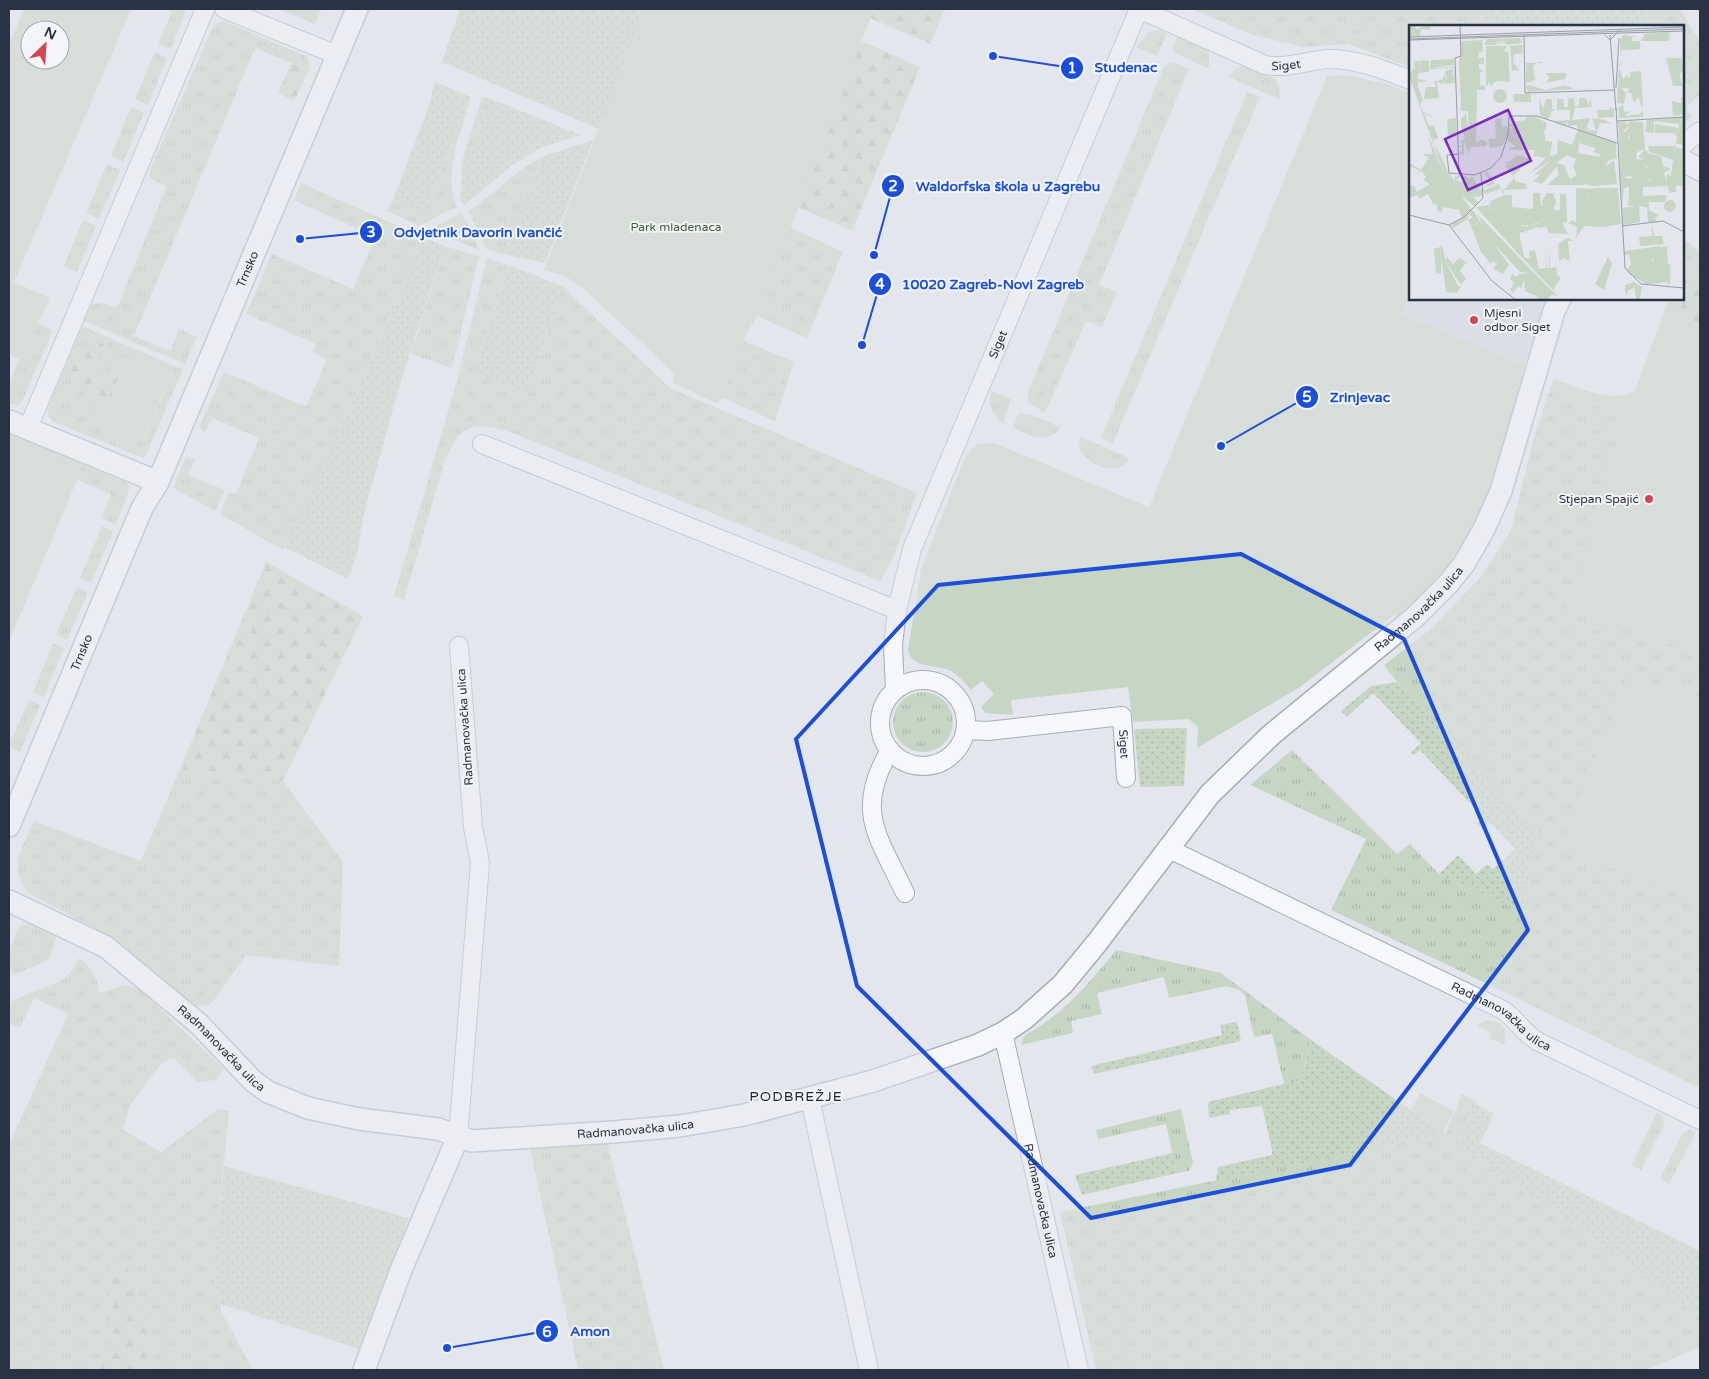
<svg xmlns="http://www.w3.org/2000/svg" width="1709" height="1379" viewBox="0 0 1709 1379" font-family="'Varela Round',sans-serif">
<defs>
<pattern id="grass-tufts" width="24" height="20" patternUnits="userSpaceOnUse" patternTransform="scale(1.25)"><rect width="24" height="20" fill="#c7d6c4"/><path d="M3 7l-1-3M5 7V3M7 7l1-3M15 17l-1-3M17 17v-4M19 17l1-3" fill="none" stroke="#abb8aa"/></pattern>
<pattern id="forest-firs" width="22" height="20" patternUnits="userSpaceOnUse" patternTransform="scale(1.25)"><rect width="22" height="20" fill="#c7d6c4"/><path d="M5 1l3.5 6h-7zM16 11l3.5 6h-7z" fill="#abb8aa"/></pattern>
<pattern id="garden-dots" width="8" height="8" patternUnits="userSpaceOnUse" patternTransform="scale(1.25)"><rect width="8" height="8" fill="#c7d6c4"/><path d="M2 2h.1M6 6h.1" fill="none" stroke="#abb8aa" stroke-width="1.8" stroke-linecap="round"/></pattern>
</defs>
<rect width="100%" height="100%" fill="#e3e6ec"/>
<!-- built -->
<path fill="#d1d5de" d="M1410,293V299H1549L1526,360L1518,362L1401,314Z"/>
<!-- grass -->
<path fill="url(#grass-tufts)" d="M166,9H183L185,12L171,49L158,44L172,12Z
M1192,9H1464L1500,26H1410V67L1348,44L1303,47L1253,35Z
M1648,9H1680L1700,42V95L1686,106L1692,117L1683,124V26H1639Z
M223,21L306,56L309,61V70L255,48L134,336L170,351L179,329L197,337L185,364L84,321L91,304L103,303L117,308L167,186L151,179L149,172L212,29L217,23Z
M1158,30L1165,32L1166,37L1157,56L1136,47L1148,33Z
M1177,37L1205,48L1209,52V69L1173,52L1172,48Z
M155,52L167,58L148,105L135,99Z
M1173,62L1189,69L1099,285L1117,292L1102,327L1086,321L1045,413L1028,403V392L1160,76L1165,65Z
M1243,65L1276,79L1280,90L1279,99L1229,77L1236,68Z
M1247,92L1260,97L1113,443L1101,438Z
M471,97C461,132 442,173 457,208L441,214L420,226L387,211L393,200L423,213Z
M482,97L491,99L464,167L460,201L462,161Z
M131,107L144,113L123,162L111,156Z
M544,156L512,228L506,255L486,249L482,237L468,211C494,195 516,169 544,156Z
M107,164L120,170L99,219L86,213Z
M301,183L423,237L386,328L283,550L220,514L229,492L236,494L259,438L212,418L205,433L199,427L224,372L304,406L307,405L327,359L312,352L316,344L246,314L272,254L353,289L372,245L374,240L359,233L360,230L294,200Z
M461,213L472,230L479,250L429,230Z
M83,220L96,226L77,272L64,266Z
M790,227L843,252L807,338L757,316Z
M1683,239L1700,251V274L1683,264Z
M445,246L479,256L452,368L411,354Z
M487,258L509,265L473,375L528,394L562,286L670,388L917,493L894,556L880,581L515,434C478,421 461,421 445,460L404,600L394,596L458,377Z
M9,309L53,330L22,402L17,405L9,404V384L19,359L9,354Z
M82,326L133,348L101,424L143,441L175,366L183,369L146,455L143,458L54,422L48,416L47,410Z
M743,340L794,362L775,421L723,398Z
M991,390L1011,399L1003,424C993,415 987,403 991,390Z
M1549,392L1602,408H1637L1605,623L1700,653V1088L1490,985L1331,910L1366,839L1250,785L1292,750L1397,854L1410,844L1439,874L1523,911L1538,830L1397,682L1384,665L1428,631L1480,578L1511,530L1534,437Z
M1021,413L1029,414L1061,427C1046,446 1031,436 1013,428L1018,414Z
M1080,436L1129,458C1119,479 1087,465 1079,449Z
M63,456L127,483L130,487L116,525L102,518L111,494L77,480L9,641Z
M188,458L195,459L188,475L225,490L215,511L173,488L185,459Z
M102,526L113,531L91,583L80,578Z
M77,587L88,592L67,640L56,635Z
M53,643L64,647L44,697L33,693Z
M893 722a30 30 0 1 1 60 0a30 30 0 1 1-60 0Z
M29,700L40,705L20,752L9,747V737H13Z
M180,769L283,781L343,862L339,966L246,955L214,1000L208,1005L195,1006L118,941L30,894C7,869 22,848 34,821L141,861Z
M31,922L57,935L49,960L13,975L9,966V946H11L19,927Z
M1116,950L1221,973L1311,1040L1301,1080L1284,1084L1272,1034L1254,1037L1245,996L1240,990L1227,986L1169,998L1164,977L1097,993L1102,1014L1071,1021L1073,1033L1021,1045L1024,1036C1062,1015 1089,984 1116,950Z
M79,958C92,967 97,976 99,993L126,985L139,989L224,1069L216,1080L197,1082L174,1058L162,1062L130,1105L123,1130L161,1152L218,1109L229,1111L213,1270L221,1311L253,1370H156L136,1285L109,1292L113,1341L102,1355L98,1370H9V1145L68,1014L34,998L20,1028L9,1023V1002L62,980L69,974Z
M1485,1020L1498,1022L1505,1029V1045L1489,1038L1491,1033L1477,1025Z
M1462,1094L1477,1102L1458,1143L1700,1316V1347L1646,1370H1096L1060,1212L1445,1134Z
M1181,1109L1193,1163L1189,1171L1177,1173L1166,1124L1098,1139L1096,1130Z
M1657,1112L1663,1116L1664,1124L1641,1170L1632,1165Z
M1690,1129L1696,1132L1669,1184L1660,1179L1682,1134Z
M606,1141L609,1149L664,1370H578L530,1148Z"/>
<!-- forest -->
<path fill="url(#forest-firs)" d="M874,9H945L930,44L870,18Z
M861,41L920,67L852,231L798,207Z
M291,63L309,70L294,101L278,93Z
M1683,264L1700,274V325L1664,312L1668,300L1665,299H1683Z
M95,340L104,344L95,368L105,375L109,373L119,357L127,358L125,366L99,415L94,418L92,416V398C87,395 79,391 75,387C61,373 84,348 95,340Z
M266,562L363,616L283,781L180,769Z
M123,1258L136,1285L156,1370H98L102,1355L113,1341L109,1292L112,1260Z"/>
<!-- park -->
<path fill="#c7d6c4" fill-rule="evenodd" d="M24,9H131L14,282L50,298L20,359L9,354V45ZM30,30H60V60H30Z
M278,9H321L315,24Z
M645,9H874L757,316L743,340L723,398L717,404L674,383L673,372L585,290L565,276L544,270Z
M1346,75L1387,84L1410,93V293L1402,314L1518,362L1526,360C1507,428 1493,504 1450,562C1435,582 1416,600 1398,617L1394,615L1300,687L1197,748L1198,727L1189,719L1133,722L1128,687L1011,700L1013,715L985,713L981,707L994,694L982,681L971,690C965,683 959,676 951,671C936,664 912,669 908,650L921,569L966,455L977,444L994,443L1149,507L1327,76Z
M1664,312L1700,325V653L1565,611L1625,410L1602,408L1549,392L1554,379C1578,387 1610,404 1635,391Z
M133,348L175,366L142,442L100,424Z
M9,431L83,464L9,641Z
M1629,676L1700,700V900L1562,850L1573,813Z
M1420,1093L1454,1111L1443,1133L1411,1110Z"/>
<!-- garden -->
<path fill="url(#garden-dots)" d="M460,9H645L599,129L442,62Z
M1464,9H1648L1639,26H1500Z
M435,82L471,97L423,213L393,200L427,111Z
M491,99L581,135L540,148L510,167L465,205L460,201L463,167Z
M593,140L545,263L506,255L512,228L544,156Z
M423,237L445,246L401,381L364,513L357,553L350,575L346,578L284,547L386,328Z
M509,265L562,286L528,394L473,375Z
M1397,682L1538,830L1523,912L1439,874L1458,855L1476,874L1487,864L1493,869L1515,849L1490,823L1483,829L1477,823L1483,817L1420,750L1414,755L1411,752L1421,743L1373,693L1347,717L1341,711L1371,686Z
M1187,728L1184,786L1140,787L1134,729Z
M1237,1022L1241,1041L1094,1074L1091,1066L1222,1035L1220,1025Z
M1311,1040L1445,1134L1216,1181L1218,1167L1272,1155V1150L1262,1106L1230,1110V1114L1209,1118L1208,1102L1301,1080Z
M1476,1104L1494,1114L1480,1143L1700,1251V1316L1458,1143Z
M1173,1153L1177,1173L1082,1195L1075,1175Z
M224,1166L409,1218L359,1349L220,1304L213,1270Z"/>
<g fill="none" stroke-linecap="round" stroke-linejoin="round">
<defs>
<g id="minor">
<path d="M224,9L337,55"/>
<path id="s1" d="M1139,9L1265,65C1287,69 1306,61 1327,59C1355,58 1385,70 1410,80"/>
<path d="M1683,145L1700,131"/>
<path d="M28,428L205,9"/>
<path d="M482,444L897,610"/>
<circle cx="923" cy="723" r="43"/>
<path id="s2" d="M895,689L893,645L897,610L912,549L1139,9"/>
<path id="s3" d="M966,730L988,731L1122,716L1126,778"/>
<path d="M890,750C854,811 878,836 905,893"/>
<path id="s4" d="M1167,848L1503,1010C1516,1019 1524,1033 1537,1041L1700,1120"/>
<path id="s5" d="M1003,1033L1079,1370"/>
<path d="M810,1099L869,1370"/>
<path d="M458,1137L480,863L473,827L459,646"/>
</g>
<g id="tertiary">
<path d="M1683,160L1700,170"/>
<path d="M9,421L158,482"/>
<path id="s6" d="M9,826L142,508L158,482L357,9"/>
<path id="s7" d="M9,901L106,947L199,1024L253,1081L268,1092L308,1108L359,1119L438,1129L472,1141L613,1132L680,1126L744,1115L873,1081L978,1045L1003,1033L1024,1019L1063,984L1096,944L1210,794L1271,735L1415,617L1448,584L1464,564L1484,529L1501,491L1554,311L1560,299"/>
<path d="M364,1370L401,1270L458,1137"/>
</g>
</defs>
<!-- minor casing -->
<use href="#minor" stroke="#a8acb7" stroke-width="20"/>
<!-- tertiary casing -->
<use href="#tertiary" stroke="#a8acb7" stroke-width="24"/>
<!-- minor -->
<use href="#minor" stroke="#f6f7fa" stroke-width="18"/>
<!-- tertiary -->
<use href="#tertiary" stroke="#f6f7fa" stroke-width="21"/>
</g>
<!-- marked area -->
<path d="M0 0H1709V1379H0ZM1241,554L1404,639L1528,930L1350,1165L1091,1218L857,986L796,739L938,585Z" fill="#e3e6ec" fill-opacity=".55" fill-rule="evenodd"/>
<path fill="none" stroke="#1d4ed8" stroke-width="4" stroke-linejoin="round" d="M1241,554L1404,639L1528,930L1350,1165L1091,1218L857,986L796,739L938,585Z"/>
<!-- markers -->
<g fill="#d54450" stroke="#f3f5f9" stroke-width="2">
<circle cx="1474" cy="320" r="5"/>
<circle cx="1649" cy="499" r="5"/>
</g>
<g text-anchor="middle" dominant-baseline="central" stroke-width="4" stroke-linejoin="round" paint-order="stroke">
<!-- street labels -->
<g font-size="12" fill="#2a3245" stroke="#f3f5f9">
<text stroke="none"><textPath href="#s1" startOffset="159">Siget</textPath></text>
<text stroke="none"><textPath href="#s6" startOffset="606">Trnsko</textPath></text>
<text stroke="none"><textPath href="#s2" startOffset="364">Siget</textPath></text>
<text stroke="none"><textPath href="#s7" startOffset="1679">Radmanovačka ulica</textPath></text>
<text stroke="none"><textPath href="#s6" startOffset="188">Trnsko</textPath></text>
<text transform="translate(465 727) rotate(-94)">Radmanovačka ulica</text>
<text stroke="none"><textPath href="#s3" startOffset="185">Siget</textPath></text>
<text stroke="none"><textPath href="#s4" startOffset="375">Radmanovačka ulica</textPath></text>
<text stroke="none"><textPath href="#s7" startOffset="261">Radmanovačka ulica</textPath></text>
<text stroke="none"><textPath href="#s7" startOffset="700">Radmanovačka ulica</textPath></text>
<text stroke="none"><textPath href="#s5" startOffset="172">Radmanovačka ulica</textPath></text>
</g>
<!-- park labels -->
<g font-size="12" fill="#3c6237" stroke="#f3f5f9">
<text x="676" y="227">Park mladenaca</text>
</g>
<!-- poi labels -->
<g font-size="12" fill="#2a3245" stroke="#f3f5f9" text-anchor="start">
<text x="1484" y="313">Mjesni<tspan x="1484" dy="14">odbor Siget</tspan></text>
<text x="1639" y="499" text-anchor="end">Stjepan Spajić</text>
</g>
<!-- neighbourhood labels -->
<g font-size="14" letter-spacing="1" fill="#1c2336" stroke="#f3f5f9">
<text x="796" y="1096">PODBREŽJE</text>
</g>
</g>
<!-- overview -->
<g transform="translate(1409 25)">
<rect width="275" height="275" fill="#e3e6ec"/>
<path d="M0,0H6L7,4L21,0V5L12,4L11,11H0ZM259,7L262,9V14L261,9L256,10H260V16H232L236,9ZM214,10L230,12H223V16H231V24L221,25L219,20L220,25H213L212,31L211,15ZM111,13L113,18L97,20V15L96,20L94,15L93,20L92,15L90,20L89,15L87,20H75L78,14ZM113,20L114,28L105,29L104,37L110,45L103,46L101,21ZM77,21H98L95,26L99,27L101,57L86,56L82,62L80,57L77,62ZM257,33H272L275,46L271,48V53L274,61H264ZM45,34V40L22,43L45,42L46,43L21,44L22,35ZM214,34L210,43L214,54L218,50L221,54V47L232,46L234,84L229,72L225,78L222,68H218L220,63H213L217,68L215,79L208,78L210,40ZM12,35L20,36V47L9,48V54L20,56L9,57V62L14,75L11,79L14,87L19,89L23,93L15,88L19,100L25,101L29,112L28,115L24,113L25,120L44,158L65,181L52,171L65,187H59V194L44,203L42,200L53,193L50,185L34,182L33,187L28,186V180L24,179L19,169L10,174L8,170L0,173V162L4,160L8,167L21,159L14,155L17,152L12,145L10,149V145L0,141V138L12,145L20,133L13,129H24L18,107L29,135L38,151L29,133L20,106L22,105H19L0,51V46L4,48L3,44H6L5,36H11L12,45ZM45,44L43,51L46,47V58L36,59L35,55L34,59L28,57L30,73L15,74L17,62H27L25,57L34,54L35,49L38,56L36,46ZM104,69H122V77H105ZM159,73H165L166,81L170,82V73H177L180,81L181,73L183,82L166,83L163,95L182,93L175,106L207,118V129L192,130L185,127L186,123L170,118L169,128L192,132L184,149L171,155L176,160H138L150,150L148,141L133,159L124,156L133,148L124,151L142,135L120,149L137,133L124,131L126,125H100V122H95H107L98,115L99,102L111,109L122,107L133,114V109L136,110V116L143,117L141,131L148,129L149,115L163,120L169,105L168,100L159,101V96L157,100L142,96L161,95V85H148V74H154L155,82H159ZM158,130L167,134L164,142L168,150L161,154L155,140L147,138ZM130,74L134,83L137,74H143V84L147,85L142,86V94L141,90L139,95L131,90ZM214,80L215,87L222,86L215,91L231,89L234,85V92L210,93L209,82ZM275,92L270,99L245,96V107L249,108L236,107L238,95ZM216,96L218,100L221,96L234,97L236,124L228,127L227,133L240,145L239,148L213,149L216,153L257,156L258,149L262,151L264,135L240,127L239,121H265L267,116L266,127L275,128V161H267V167L260,168L259,161L234,162V171L258,170L256,177H240V185L250,190L246,193L248,198L239,197L238,182L219,181L220,162L215,163L213,181L209,97ZM221,100L231,107V116L219,114L220,108L214,106ZM55,110L56,114L58,111L60,120L61,115L69,117L71,114L78,117V121L61,122L60,130L55,115V130L50,129L54,122H50L54,119L50,116L55,115ZM108,130L122,134L104,151L96,141L99,138L95,137H100ZM205,135L208,159L185,161L187,150ZM78,146L86,159L74,163L75,165L88,160V157L93,165L97,163L106,152V156L117,159L118,164L94,165L96,170H103V182L124,184V168H131L132,181H136L137,168L145,169V185H151V169H157L158,197L153,198L159,209L140,208L137,201L147,197L142,192L122,200L126,203L121,205L119,200H111L96,206L94,198L86,195L84,184L79,182L83,181L82,176L95,170L92,164L75,169L73,163L82,157L75,148ZM55,149L60,154L63,151L73,166L62,159V165L52,164L46,156V151L52,150L47,155L55,158ZM167,163L182,164L179,173L167,183ZM189,163H209L212,199L194,202L175,201L167,213L168,202L159,198L164,195L167,198V193L183,176ZM69,190L150,273L143,269L138,275H128L129,272L116,266L115,255L112,263L109,261L104,268L101,265L105,257L101,254L103,249L107,252L110,249L122,248L111,247L85,219L100,240L94,249L84,244L88,239L84,236L82,239L72,227L62,201L67,198L90,216L74,202ZM243,199L245,211H253L255,219L231,221L230,212L243,211ZM158,213L165,216H159L161,236L154,233L150,237L149,219ZM112,215L115,232L121,234L120,226L126,225L130,244L137,243L136,223L138,243H140V223L141,243L147,242L148,250L152,253L145,263L146,267L105,224ZM252,221L242,237L261,239V260L257,257L239,260L220,249L218,244L222,240L220,229L214,230L216,226ZM31,222L32,233V249L27,248L25,224ZM38,232L44,239L50,233L58,237L51,245L57,254L52,260L37,237ZM199,232L203,238L195,265L186,259ZM225,257L233,262L231,275H227L226,263L219,265L218,271L216,265V260Z" fill="#c7d6c4" fill-rule="evenodd"/>
<path d="M129,37L124,41L126,55L117,58V38L135,37ZM137,48H156L158,49L156,54L137,58L140,53ZM121,60L136,65L156,60L166,64L119,67L117,61ZM183,93L196,95L202,99L191,98L187,110L175,106L179,101V105L187,106ZM25,116L39,147L52,164L62,165V159L73,166V171L65,172L69,177L65,181L51,167L36,146ZM236,124L239,128L252,132L254,141L262,144L255,148L257,156L244,157L242,154L224,156L222,151L213,152V149L222,146L239,148V142L225,135L234,134L229,132ZM207,129L208,133L199,136L195,146L187,150L185,161L171,158L170,155L184,149L192,130ZM189,163L183,176L167,193V183L180,172L181,164ZM82,176L84,181L79,183L84,184L87,195L94,198L96,206L108,200L122,202L118,207L117,204L115,208L111,207V217L105,224L67,182L80,180ZM65,186L74,202L82,205L90,216L67,198L62,201L59,195L64,192L58,189ZM142,192H147V197L131,203L122,201Z" fill="#c7d6c4"/>
<path d="M73,15L74,26L70,27V33H75V39H70V44L75,46L71,47V60L76,61V65H68L67,117L60,115L59,86H52L50,36L53,16ZM99,27L100,36L77,37V28ZM98,41L99,45L86,46L87,57H78L77,42ZM222,48L232,51L229,71H223V62H214L213,56L223,55ZM84 71a7 7 0 1 1 14 0a7 7 0 1 1-14 0ZM272,72H275V89L264,91L263,76L272,78ZM201,82L205,84V92L189,93L188,85H200ZM117,92H127L138,98L132,117H123L122,108L104,110L103,102H99L102,97L117,95ZM47,93L48,110H39L38,94ZM92,93L93,102L98,101L99,110L93,121L81,123L79,114L87,113L86,94ZM133 177a7 7 0 1 1 14 0a7 7 0 1 1-14 0ZM255 181a6 6 0 1 1 12 0a6 6 0 1 1-12 0Z" fill="#c7d6c4"/>
<path d="M57,89L62,120H59L52,102V93ZM271,94H275V128L266,127L267,122L273,124L274,120L267,118ZM246,99L269,103L268,111L264,108H246ZM221,100L231,102L232,117L221,119L220,108H216ZM230,181L231,197L214,200L213,183ZM33,221L37,237L49,261H52L48,268L37,267L31,222ZM258,221L259,239L242,238L241,235L244,236L248,223Z" fill="#c7d6c4"/>
<path fill="none" stroke="#999ea9" stroke-width="1" d="M115,10L116,68L206,65M196,10L201,15L212,4M201,10L207,85M0,12L275,2M0,14L275,4M0,15L275,6M207,63L210,13M207,83L216,243L232,259L275,263M208,96L275,92M50,129L38,130L40,148L66,150L82,143L92,132L99,110L100,91H128L208,118M50,147L46,33L52,31L51,0M0,190L40,200L55,192L74,173L72,148M40,200L83,256L107,275M213,201L254,196L275,207"/>
<path fill="#7b2cbf" fill-opacity="0.15" stroke="#7b2cbf" stroke-width="2.5" d="M99,85L122,136L59,165L36,114Z"/>
<rect width="275" height="275" fill="none" stroke="#2a3245" stroke-width="2.5"/>
</g>
<!-- callouts -->
<path fill="none" stroke="#1d4ed8" stroke-width="2" d="M993 56L1072 68M874 255L893 186M300 239L371 232M862 345L880 284M1221 446L1307 397M447 1348L547 1331"/>
<g fill="#1d4ed8" stroke="#f3f5f9" stroke-width="2">
<circle cx="993" cy="56" r="5"/>
<circle cx="874" cy="255" r="5"/>
<circle cx="300" cy="239" r="5"/>
<circle cx="862" cy="345" r="5"/>
<circle cx="1221" cy="446" r="5"/>
<circle cx="447" cy="1348" r="5"/>
<circle cx="1072" cy="68" r="12"/>
<circle cx="893" cy="186" r="12"/>
<circle cx="371" cy="232" r="12"/>
<circle cx="880" cy="284" r="12"/>
<circle cx="1307" cy="397" r="12"/>
<circle cx="547" cy="1331" r="12"/>
</g>
<g font-size="15" text-anchor="middle" font-weight="bold" fill="#fff">
<text x="1072" y="73">1</text>
<text x="893" y="191">2</text>
<text x="371" y="237">3</text>
<text x="880" y="289">4</text>
<text x="1307" y="402">5</text>
<text x="547" y="1337">6</text>
</g>
<g font-size="14" text-anchor="middle" font-weight="bold" fill="#1d4ed8" stroke="#f3f5f9" stroke-width="4" stroke-linejoin="round" paint-order="stroke">
<text x="1126" y="72">Studenac</text>
<text x="1008" y="191">Waldorfska škola u Zagrebu</text>
<text x="478" y="237">Odvjetnik Davorin Ivančić</text>
<text x="993" y="289">10020 Zagreb-Novi Zagreb</text>
<text x="1360" y="402">Zrinjevac</text>
<text x="590" y="1336">Amon</text>
</g>
<!-- border -->
<rect width="1709" height="1379" fill="none" stroke="#2a3245" stroke-width="20"/>
<!-- north arrow -->
<g transform="translate(45 45) rotate(25)"><circle r="24" fill="#f3f5f9" stroke="#a3a7b1"/>
<path d="M0-4L9 19L0 12L-9 19Z" fill="#d54450"/>
<text y="-8" font-size="14" font-weight="bold" text-anchor="middle" fill="#2a3245">N</text>
</g>
</svg>
